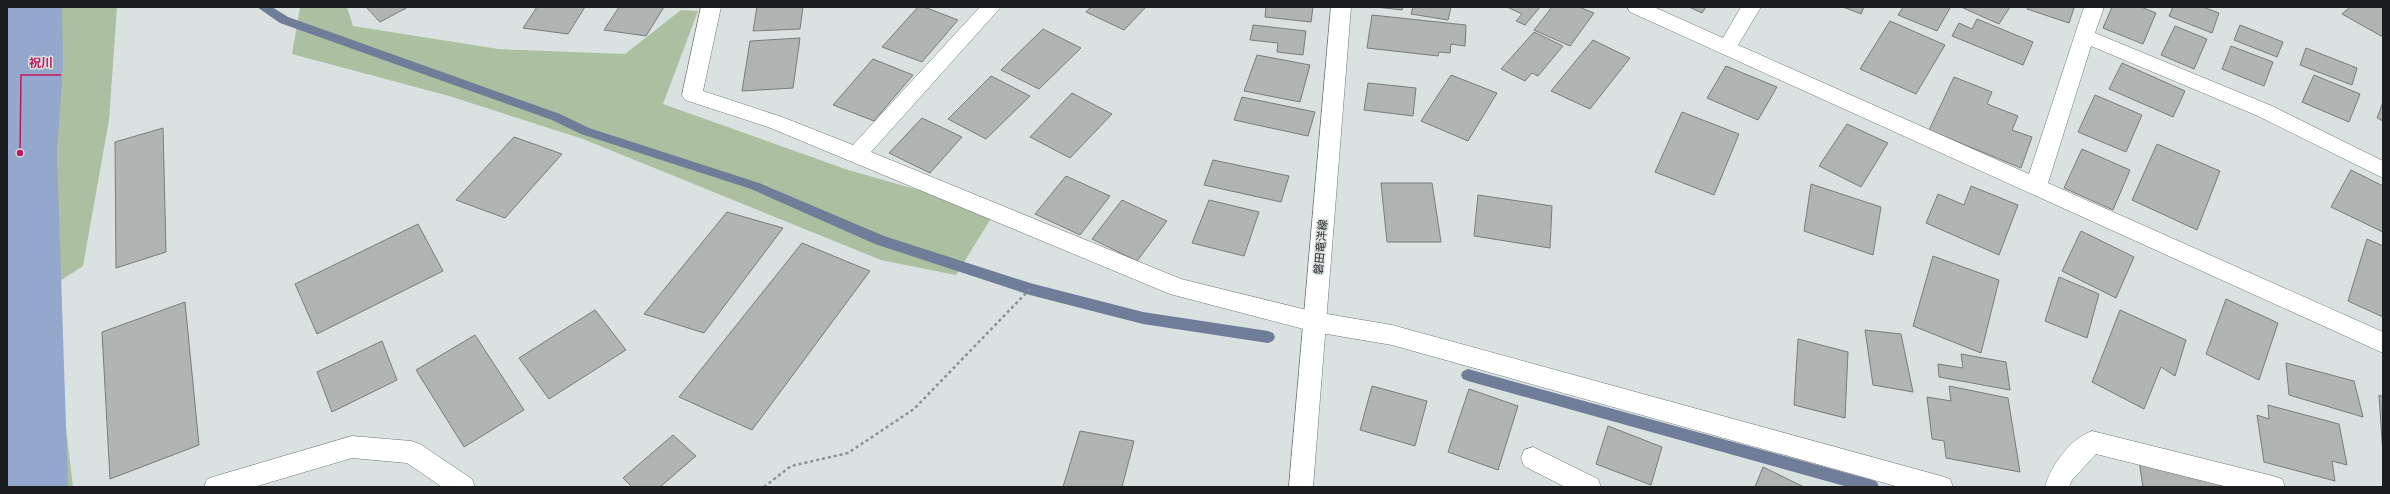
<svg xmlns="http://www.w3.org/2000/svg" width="2390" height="494" viewBox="0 0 2390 494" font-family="'Roboto Condensed','Noto Sans JP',sans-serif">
<rect width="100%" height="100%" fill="#dae1e1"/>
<!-- green -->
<path fill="#acbfa0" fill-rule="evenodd" d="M7,7H117L109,120L83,266L49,288L73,487H7ZM42,90L48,280L40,207Z
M298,7H347L353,26L498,49L625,54L681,10L698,11L663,104L845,169L995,212L956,275L881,260L583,139L449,96L292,54L300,8Z"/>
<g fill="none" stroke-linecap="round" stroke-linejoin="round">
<!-- stream -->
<path fill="#6f7d98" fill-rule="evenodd" d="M257,7H272L288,17L560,114L589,128L759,183L884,236L1030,283L1143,312L1268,331L1273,333L1275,337L1273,341L1268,343L1143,324L1030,295L875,244L751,189L581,134L552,120L280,23Z
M1468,369L1872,480L1877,482L1879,487H1848L1468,381L1463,379L1461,375L1463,371Z"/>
<!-- river -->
<path fill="#94a7cc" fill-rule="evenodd" d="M7,7H62L63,64L57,153L68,487H7Z"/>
</g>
<!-- building -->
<path fill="#b0b5b3" stroke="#787d7b" d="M366,7H408L380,22Z
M537,7H585L568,34L523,28Z
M619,7H664L646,36L604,30Z
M757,7H803L800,29L753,31Z
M918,7H924L958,20L922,62L882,47Z
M1091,7H1146L1124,30L1086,12Z
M1266,7H1313L1311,22L1265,17Z
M1376,7H1403L1402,10Z
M1413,7H1451L1448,20L1411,14Z
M1507,7H1540L1525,25L1516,21L1522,14Z
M1552,7H1579L1594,13L1570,46L1534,30Z
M1689,7H1706L1702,13Z
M1843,7H1864L1861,14Z
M1903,7H1948L1950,8L1937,31L1898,15Z
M1961,7H2010L1999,24Z
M2028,7H2070L2074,8L2069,23L2027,9Z
M2112,7H2141L2156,13L2143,44L2103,28Z
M2173,7H2203L2219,13L2212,33L2169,16Z
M2350,7H2383V37L2342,14Z
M1372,15L1466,25L1465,46L1451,44L1450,53L1439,52L1438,56L1367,48Z
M1977,19L2033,42L2023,65L1952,36L1959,23L1972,29Z
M1890,21L1945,45L1916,94L1860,69Z
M1253,25L1306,31L1303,55L1277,52L1278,43L1250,40Z
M2240,25L2283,42L2277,57L2234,40Z
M2175,26L2207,39L2194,69L2161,55Z
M1043,29L1081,48L1039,89L1001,70Z
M1534,32L1563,46L1538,76L1532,73L1525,81L1501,69Z
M800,38L793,88L742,91L750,41Z
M1593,40L1630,58L1590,109L1551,91Z
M2231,46L2273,62L2264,86L2222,69Z
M2306,48L2357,68L2352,85L2300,65Z
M1257,55L1310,65L1300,102L1244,91Z
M873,59L913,75L874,121L833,105Z
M2122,63L2185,91L2173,117L2109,89Z
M1726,66L1777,87L1758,120L1707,98Z
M1451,75L1497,93L1468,141L1421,121Z
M2314,75L2360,94L2349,122L2302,102Z
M991,76L1030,96L986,139L948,119Z
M1954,77L1992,92L1987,104L2018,116L2012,130L2032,137L2021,168L1929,130Z
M1368,83L1416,88L1413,116L1364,110Z
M1072,93L1112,114L1070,158L1030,137Z
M2095,95L2142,115L2126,152L2078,132Z
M1242,97L1315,112L1308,136L1234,120Z
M2383,102V121L2377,118Z
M1682,112L1739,134L1714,195L1655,172Z
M922,118L962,137L930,173L889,153Z
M1847,124L1888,143L1861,187L1819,166Z
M163,128L166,252L116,268L115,142Z
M514,137L562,154L505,218L456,200Z
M2157,144L2220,171L2197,230L2132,200Z
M2082,149L2130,170L2113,210L2064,188Z
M1213,160L1289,176L1281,202L1204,185Z
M2351,170L2383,186V232L2331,207Z
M1066,176L1110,196L1080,235L1035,214Z
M1381,183H1432L1441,242H1387Z
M1811,184L1881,207L1873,255L1804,231Z
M1971,186L2018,205L1999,255L1926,223L1938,194L1964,205Z
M1478,195L1552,206L1550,248L1474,236Z
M1122,200L1167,221L1137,261L1092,239Z
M1209,200L1259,212L1244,256L1192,243Z
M727,212L783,228L704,333L644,314Z
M418,224L443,271L317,334L295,284Z
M2081,231L2134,257L2116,298L2062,271Z
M2367,239L2383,246V317L2348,301Z
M802,243L870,271L752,430L679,397Z
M1933,256L1999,280L1981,353L1913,326Z
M2059,277L2099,294L2087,338L2045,321Z
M2226,299L2278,323L2259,380L2206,354Z
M185,302L199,445L110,479L102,332Z
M595,310L626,350L549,399L519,358Z
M2120,310L2186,340L2175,376L2161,367L2144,409L2092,382Z
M1865,330L1901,334L1913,392L1873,385Z
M475,335L524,410L464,447L416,370Z
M1798,339L1848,352L1845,418L1794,405Z
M382,341L397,380L332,412L317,372Z
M1961,354L2006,362L2010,390L1939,377L1938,364L1963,368Z
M2286,363L2354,381L2363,417L2289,395Z
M1372,386L1427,401L1415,446L1360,430Z
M1949,386L2008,398L2020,472L1946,458L1944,441L1932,439L1927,397L1951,401Z
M1469,389L1518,406L1498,470L1448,452Z
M2379,395L2383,397V455Z
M2268,405L2339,424L2347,465L2332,461L2335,481L2264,462L2257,415L2269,419Z
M1608,426L1662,447L1651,485L1596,464Z
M1080,431L1134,441L1122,487H1063Z
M673,435L696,456L660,487H632L623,478Z
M2139,461L2243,487H2143Z
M1763,467L1804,487H1755Z"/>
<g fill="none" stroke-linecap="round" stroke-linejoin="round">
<defs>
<path id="minor" d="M701,7H721L703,91L782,117L853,145L980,7H1001L871,152L1181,279L1315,312L1392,325L1941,476L1950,479L1953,487H1899L1392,345L1315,332L1170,294L768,127L685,100L682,95Z
M1627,7H1654L1723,38L1741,7H1761L1738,45L2029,174L2084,7H2104L2095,33L2272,106L2383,161V178L2258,116L2091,46L2048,183L2383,332V353L1630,12Z
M2092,431L2273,476L2282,479L2285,487H2228L2096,454L2072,480L2069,487H2045C2051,465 2070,439 2092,431Z
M352,436L411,441L420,444L472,479L475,487H442L407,463L352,458L254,487H204L207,479L216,476Z
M1533,447L1598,479L1601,487H1565L1524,466L1521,458L1524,450Z"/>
<path id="secondary" d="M1331,7H1351L1313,487H1289Z"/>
</defs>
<!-- minor casing -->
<use href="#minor" stroke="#707676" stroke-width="1"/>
<!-- secondary casing -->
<use href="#secondary" stroke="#707676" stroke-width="1"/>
<!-- path -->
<path stroke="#8b9091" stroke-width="2.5" stroke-dasharray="3 3" stroke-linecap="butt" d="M764,487L791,466L848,453L914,409L1030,289"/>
<!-- minor -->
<use href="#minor" fill="#fff" fill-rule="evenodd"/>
<!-- secondary -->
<use href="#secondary" fill="#fff" fill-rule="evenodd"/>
</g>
<g text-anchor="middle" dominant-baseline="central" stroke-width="3" stroke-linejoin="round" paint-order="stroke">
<!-- street labels -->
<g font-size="11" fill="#1a1c1d" stroke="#dae1e1">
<text transform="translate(1321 247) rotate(-85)">磐田竜洋線</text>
</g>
</g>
<!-- callouts -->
<path fill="none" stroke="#c2185b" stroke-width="1.5" d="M20 153L21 75H61"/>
<circle fill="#c2185b" stroke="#dae1e1" stroke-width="1.5" cx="20" cy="153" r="4"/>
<g font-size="12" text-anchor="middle" font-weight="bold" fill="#c2185b" stroke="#dae1e1" stroke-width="3" stroke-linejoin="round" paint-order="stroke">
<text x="41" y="67">祝川</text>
</g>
<!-- border -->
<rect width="2390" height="494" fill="none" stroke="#1a1c1d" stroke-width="16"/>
</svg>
